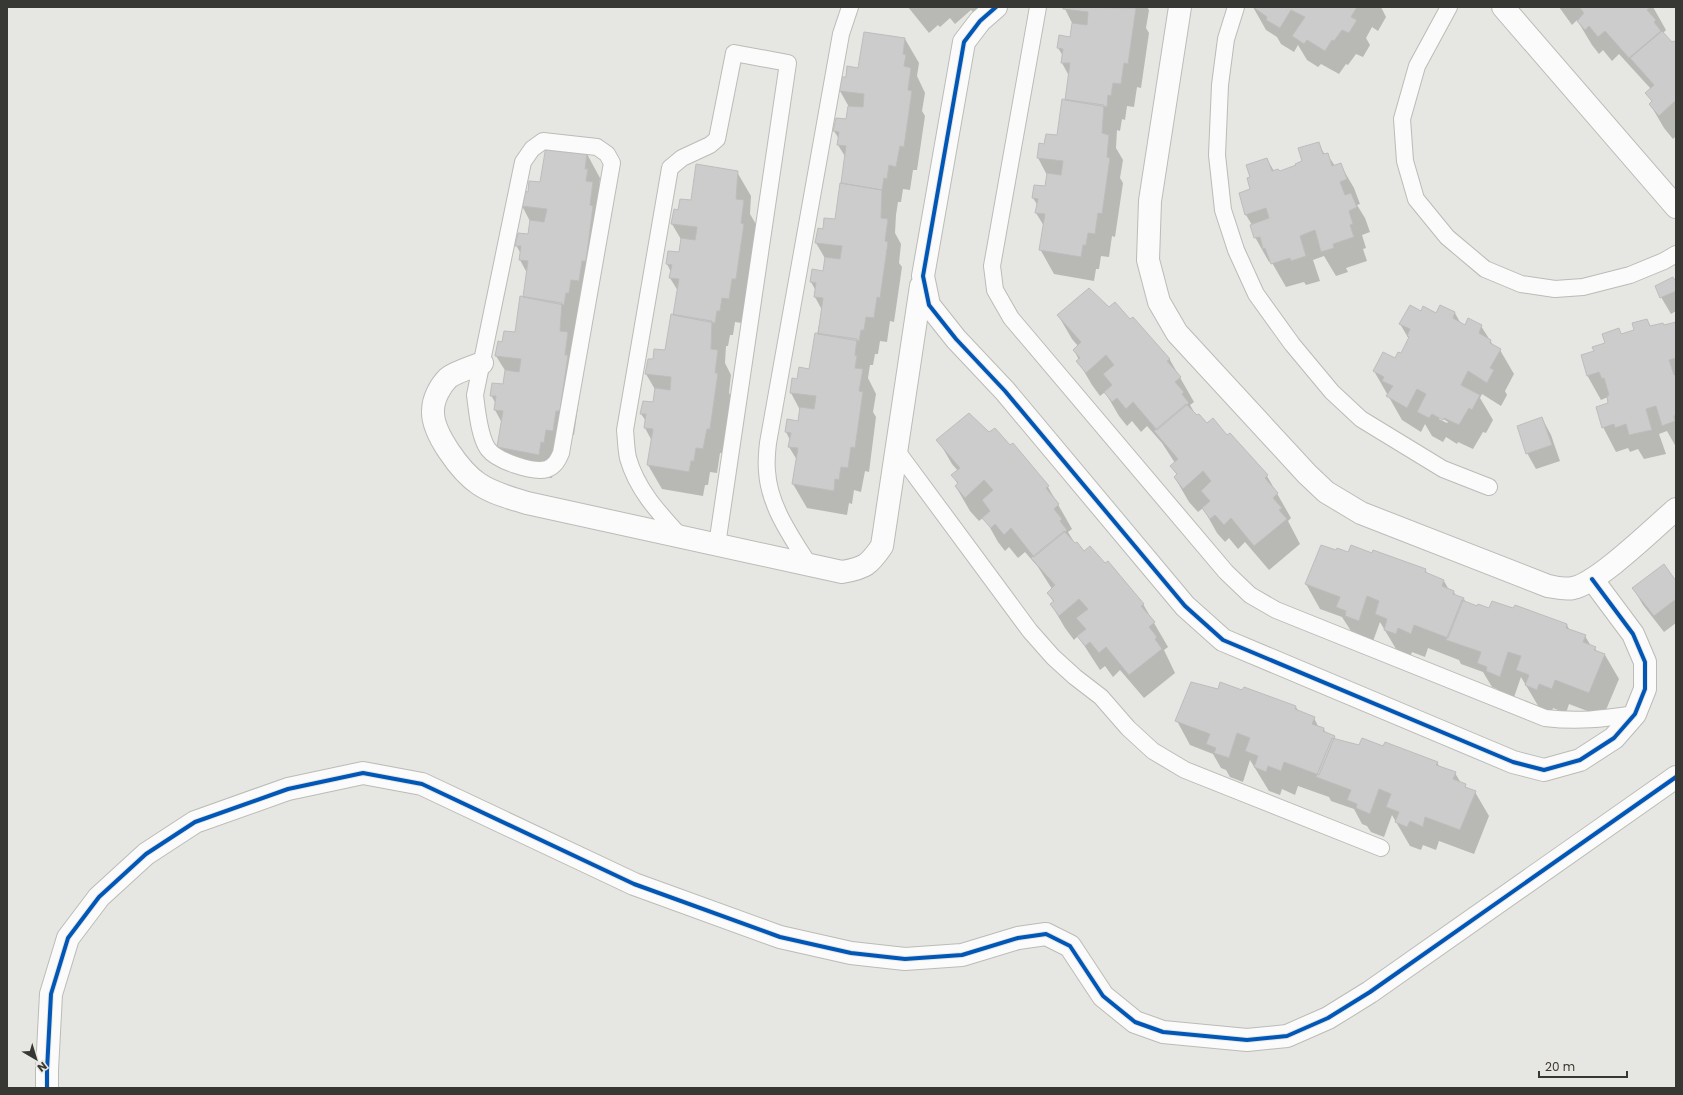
<svg xmlns="http://www.w3.org/2000/svg" width="1683" height="1095" viewBox="0 0 1683 1095" font-family="Poppins,sans-serif">
<rect width="100%" height="100%" fill="#e6e6e2"/>
<!-- shadow -->
<path fill="#0003" fill-rule="evenodd" d="M908,7H981L974,13L971,10L955,24L950,18L940,27L938,25L929,33Z
M1064,7H1147L1149,10L1146,28L1149,33L1141,88L1137,87L1134,107L1127,106L1125,120L1122,119L1120,131L1117,130L1116,148L1123,160L1120,178L1123,183L1115,237L1112,236L1109,257L1101,256L1099,269H1096L1094,281L1054,274L1040,249L1044,226L1036,213L1038,206L1033,198L1046,188L1047,175L1038,158L1040,145H1045L1058,136L1066,100L1069,76L1062,63L1063,56L1058,48L1071,38L1073,25Z
M1253,7H1381L1386,17L1378,31L1372,27L1366,38L1370,45L1363,57L1356,54L1348,65L1346,64L1339,74L1321,64L1318,67L1307,60L1298,45L1294,52L1281,44L1277,37L1266,30Z
M1559,7H1653L1666,30L1663,33L1672,44H1676V136L1673,139L1664,128L1650,104L1652,102L1647,93L1651,89L1619,54L1612,61L1603,50L1599,54L1592,45L1577,20L1572,25Z
M905,39L919,63L917,76L925,93L922,111L925,116L917,170H913L910,190L903,189L901,202H898L896,215L895,233L901,244L899,263L902,267L894,322L890,321L887,342L880,341L878,354H875L873,365H870L868,378L876,394L873,412L876,417L869,472L865,471L861,492L854,490L852,504L849,503L847,515L807,508L793,484L797,460L789,447L790,440L786,432L788,421L798,422L800,410L791,393L798,380L810,370L822,310L815,297L816,291L811,282L824,272L826,260L816,243L823,230L836,220L846,158L838,145L839,139L834,131L847,120L849,107L840,91L842,78H847Z
M1318,143L1325,155L1327,154L1335,166L1340,164L1354,188L1360,204L1357,205L1365,218L1370,232L1362,235L1366,248L1363,249L1367,261L1346,268L1348,272L1336,276L1324,256L1313,260L1320,281L1306,285L1304,282L1286,287L1271,261L1269,262L1255,237L1252,225L1246,215L1240,193L1252,190V178L1267,159L1274,171L1279,173L1304,162Z
M587,154L600,178L599,191L607,231L599,285L595,284L574,435L570,434L554,466L552,478L512,471L498,447L502,423L495,410L496,404L491,395L503,385L506,372L496,356L503,343L515,333L524,297L527,273L520,260L521,254L516,245L529,235L531,223L522,206L529,193Z
M737,172L751,196L750,214L757,226L742,323L735,322L733,335H730L728,346H726L725,363L731,375L729,393L732,398L724,453H720L717,473L710,472L708,485H705L703,496L662,489L648,465L652,441L645,428L646,421L641,414L654,403L656,391L646,374L654,360L666,352L674,316L678,291L670,278L671,272L667,264L680,253L682,241L672,224L674,210L679,211Z
M1676,283V311L1671,314L1661,297Z
M1440,306L1455,313L1461,324L1466,326H1481L1493,345L1500,350L1514,374L1505,391L1507,395L1501,406L1482,394L1480,398L1493,420L1486,433L1483,432L1473,449L1458,442L1457,444L1446,437L1443,442L1432,436L1425,424L1421,432L1402,420L1374,371L1396,359L1402,354L1409,339L1400,324L1422,312L1436,314ZM1439,416L1448,422L1447,423L1439,419Z
M1109,308L1130,320L1133,318L1170,360L1194,402L1190,405L1197,417L1227,437L1267,476L1291,518L1288,521L1300,544L1269,570L1245,542L1238,549L1229,538L1225,542L1217,533L1203,508L1198,512L1189,502L1175,478L1177,475L1171,466L1175,463L1162,443L1147,426L1141,432L1132,421L1127,426L1119,416L1105,392L1100,396L1092,385L1078,361L1079,360L1074,350L1078,346L1072,339L1058,315Z
M1647,320L1651,327L1676,323V447L1667,431L1659,434L1666,454L1644,459L1638,449L1630,452L1628,448L1616,452L1603,427L1610,403L1608,397L1601,400L1587,375L1595,352L1622,335L1636,330Z
M1542,418L1551,435L1560,461L1536,469L1527,453Z
M989,434L1009,446L1012,444L1048,487L1072,529L1068,532L1074,542L1143,604L1168,647L1164,650L1175,673L1144,698L1120,670L1113,677L1105,666L1100,670L1078,636L1074,640L1065,628L1051,604L1054,603L1048,593L1052,589L1038,567L1025,552L1018,558L1009,547L1005,551L998,542L984,517L979,521L970,511L956,487L958,485L953,475L958,471L952,464L938,440Z
M1348,553L1425,569L1428,575L1444,581L1449,590L1454,592L1456,596L1464,599L1466,603L1490,609L1514,610L1515,607L1567,625L1570,631L1585,636L1591,646L1595,648L1597,652L1605,655L1619,679L1603,717L1569,704L1566,713L1553,708L1551,714L1540,709L1521,677L1513,700L1501,695L1497,689L1492,687L1483,672L1461,664L1459,660L1428,648L1425,657L1412,652L1410,658L1399,654L1380,622L1372,644L1360,640L1356,633L1351,631L1342,617L1320,609L1306,584Z
M1676,582V623L1664,632L1643,605L1633,588Z
M1296,707L1299,712L1314,718L1319,728L1324,729L1326,734L1334,736L1336,740L1360,746L1384,747L1437,762L1440,768L1455,773L1461,783L1465,785L1467,789L1475,792L1489,816L1474,854L1439,841L1436,850L1423,845L1421,850L1410,846L1392,815L1384,837L1371,832L1367,826L1362,824L1354,809L1331,801L1329,797L1298,786L1295,795L1282,789L1280,795L1269,791L1250,760L1243,782L1230,777L1226,770L1221,768L1213,754L1190,745L1177,721Z"/>
<!-- building -->
<path fill="#cbcccb" stroke="#bdbdbd" d="M1063,7L1136,8L1128,64L1124,63L1121,84L1113,83L1111,96L1108,95L1107,107L1065,100L1070,63H1061L1063,49L1057,48L1059,35L1070,37L1072,23L1087,25L1088,12L1063,9Z
M1253,7H1357L1351,17L1357,20L1349,33L1342,30L1334,41L1332,40L1325,51L1307,40L1304,44L1292,36L1305,17L1291,10L1280,28L1266,20L1267,17Z
M1579,7H1651L1647,10L1656,20L1654,22L1661,31L1629,58L1605,31L1598,37L1589,26L1585,30L1577,21L1584,13Z
M1662,31L1672,42L1674,41L1676,43V100L1659,116L1649,104L1652,101L1645,93L1654,85L1630,58Z
M864,32L905,38L903,54L906,55L904,66L911,68L908,90L912,91L904,147L900,146L896,167L889,165L887,179L884,178L882,190L841,183L846,146L837,145L839,132L833,131L836,118L846,119L848,106L863,107L864,94L839,91L841,77H846L847,66L858,68Z
M1062,99L1104,105L1102,133L1109,135L1107,157L1110,158L1102,214L1098,213L1095,234L1088,233L1086,245H1083L1081,257L1039,250L1045,214L1035,213L1038,199L1032,198L1034,185L1045,186L1047,173L1061,175L1063,161L1037,158L1039,143L1044,144L1046,134L1057,135Z
M1319,142L1323,154L1328,153L1332,166L1341,163L1347,179L1340,182L1345,195L1351,193L1357,207L1349,211L1353,224L1350,225L1354,237L1333,244L1334,248L1321,252L1315,230L1300,236L1306,256L1291,261L1290,258L1271,264L1265,248L1263,249L1260,237L1254,238L1250,225L1269,218L1266,208L1245,215L1239,193L1250,189L1247,178L1250,177L1246,165L1267,158L1272,171L1278,169L1280,171L1296,165L1295,164L1302,161L1298,148Z
M546,146L587,153L585,169H588L586,181L593,182L590,205L593,206L586,261H582L579,281L571,280L569,293H566L564,305L523,297L528,261L519,260L521,246H515L518,233L528,234L530,220L544,222L547,209L521,206L523,191L528,192L529,181L540,182Z
M696,164L738,171L736,199L744,200L741,223L744,224L736,279H732L729,299L722,298L720,311H717L715,323L673,315L679,279L669,278L672,265L666,264L668,251L679,252L681,238L695,240L697,227L671,224L674,209L678,210L680,199L691,200Z
M840,183L882,190L881,218L888,219L885,241L888,242L880,298L877,297L874,318L866,317L864,330H861L859,341L818,334L823,298L814,297L816,283L810,282L812,269L823,271L825,257L840,259L842,246L815,243L818,228L823,229L824,218L835,219Z
M1673,277L1676,282V291L1660,298L1655,286Z
M1089,288L1109,307L1115,302L1130,319L1133,317L1170,359L1167,361L1181,377L1175,382L1184,392L1182,394L1189,403L1157,430L1133,402L1126,409L1117,398L1112,402L1104,392L1112,385L1103,374L1114,365L1106,355L1086,373L1076,361L1080,358L1073,350L1081,342L1057,315Z
M520,296L562,303L560,331L568,332L565,355H568L560,411H556L553,431L546,430L544,443L541,442L539,455L497,447L503,411L494,410L496,396H490L492,383L503,384L505,370L519,372L521,359L495,356L498,341L502,342L504,331L515,332Z
M1410,305L1421,311L1423,306L1436,313L1440,305L1455,312L1453,318L1465,325L1468,318L1482,325L1479,333L1491,340L1490,343L1501,349L1490,368L1494,370L1487,383L1468,371L1461,385L1480,395L1472,410L1469,408L1459,425L1444,418L1443,420L1432,414L1429,418L1417,412L1426,394L1417,389L1407,408L1386,396L1393,386L1382,381L1384,377L1373,371L1383,352L1395,358L1398,352L1401,353L1409,337L1407,336L1410,329L1399,324Z
M671,314L712,321L711,349L718,350L715,373H718L710,429H707L703,449L696,448L694,461H691L689,472L647,465L653,429L644,428L646,414H640L643,401L653,402L655,388L670,390L671,377L645,374L648,359H653L654,349L665,350Z
M1647,319L1650,326L1663,323L1664,325L1676,322V358L1669,360L1674,375H1676V415L1674,416L1675,421L1662,426L1656,406L1646,409L1652,430L1629,435L1626,424L1615,428L1614,424L1602,428L1596,407L1608,403L1607,396L1609,395L1604,378L1602,379L1599,372L1587,376L1581,355L1594,351L1592,347L1605,343L1602,334L1619,328L1621,334L1634,330L1632,323Z
M815,333L857,339L855,355L857,356L855,368L863,369L859,391L863,392L855,448L851,447L848,468L841,467L839,480L835,479L834,491L792,484L798,448L788,447L791,433L785,432L787,419L798,421L800,407L814,409L816,396L790,393L792,378L797,379L799,367L809,369Z
M1186,404L1197,415L1199,414L1207,423L1213,418L1227,435L1230,433L1268,475L1265,478L1278,493L1273,498L1282,508L1279,510L1287,519L1254,546L1231,518L1224,525L1215,515L1210,519L1202,508L1210,501L1201,491L1211,481L1203,471L1183,489L1174,477L1177,474L1170,466L1178,459L1154,431Z
M969,413L989,432L995,428L1010,445L1013,443L1049,486L1046,488L1059,504L1054,509L1062,519L1060,521L1067,530L1034,557L1011,528L1004,535L995,524L991,528L982,518L990,511L982,500L993,490L984,480L965,498L955,486L958,483L951,475L960,468L936,440Z
M1542,417L1552,445L1526,454L1517,426Z
M1064,531L1075,543L1077,542L1084,551L1090,546L1105,563L1108,561L1144,604L1141,606L1155,622L1149,627L1157,637L1155,639L1162,649L1129,675L1106,647L1099,653L1090,642L1085,646L1077,636L1086,629L1076,618L1088,609L1079,599L1059,616L1050,604L1054,601L1047,593L1055,585L1031,558Z
M1321,545L1336,550L1337,548L1348,552L1351,545L1372,553L1373,550L1426,569L1425,572L1444,580L1442,586L1454,591L1453,594L1464,598L1448,638L1414,625L1411,634L1398,628L1396,634L1384,630L1387,619L1375,614L1379,601L1367,596L1359,621L1345,616L1346,611L1336,607L1340,597L1305,584Z
M1664,564L1676,581V599L1654,616L1632,588Z
M1462,600L1477,606L1478,604L1489,608L1492,601L1513,608L1515,605L1567,624L1566,628L1586,635L1583,642L1596,647L1594,650L1605,654L1589,693L1555,680L1552,689L1539,684L1537,690L1525,685L1529,675L1516,670L1521,656L1508,652L1500,677L1486,671L1487,667L1477,663L1481,652L1446,640Z
M1191,682L1218,689L1220,682L1242,690L1244,687L1296,706L1295,709L1315,717L1312,724L1324,728L1323,731L1335,736L1319,775L1284,762L1281,771L1268,766L1266,772L1254,767L1258,756L1245,751L1250,738L1237,733L1229,758L1214,753L1216,748L1206,744L1210,734L1175,721Z
M1332,738L1359,745L1362,738L1383,746L1385,742L1438,762L1436,765L1456,772L1453,779L1466,784L1465,787L1476,791L1460,830L1425,817L1423,827L1410,821L1407,827L1395,822L1399,812L1386,807L1391,794L1379,789L1370,814L1356,808L1357,804L1347,800L1351,790L1316,777Z"/>
<g fill="none" stroke-linecap="round" stroke-linejoin="round">
<defs>
<path id="service" d="M1038,7L992,266L995,290L1011,318L1226,572L1250,595L1276,610L1545,718C1578,722 1602,719 1635,714
M1236,7L1226,39L1220,85L1217,155L1223,210L1236,250L1256,294L1292,344L1332,392L1361,419L1443,469L1489,487
M1449,7L1417,66L1402,119L1405,161L1416,199L1447,237L1485,269L1521,284L1555,289L1583,287L1630,275L1664,261L1676,254
M543,141L597,147L607,154L612,163L561,453C558,460 555,466 547,469C533,473 497,461 488,449C479,436 477,410 475,395L523,162L532,149Z
M897,451L1030,631L1053,657L1075,677L1101,697L1128,728L1153,751L1185,770L1381,848
M681,537C659,513 637,490 628,458C626,449 626,439 625,430L670,168L682,158L710,145L717,139L734,53L788,63L717,545
M809,565C791,536 769,506 767,471C766,462 767,452 768,443L841,34L850,7"/>
<path id="minor" d="M996,7L980,21L964,42L923,276L929,305L956,339L1005,391L1185,606L1223,640L1513,762L1544,770L1580,760L1614,738L1635,714L1645,689V662L1633,634L1592,579
M1180,7L1150,201L1148,260L1159,302L1177,333L1307,474L1326,492L1361,513L1548,586C1555,587 1565,590 1573,588C1598,583 1654,528 1676,509
M1503,7L1676,207
M482,363C473,367 455,372 448,378C440,386 433,399 433,411C432,433 461,472 479,484C494,494 511,498 527,503L842,572C865,568 869,565 882,546L921,286"/>
<path id="tertiary" d="M47,1088V1070L51,994L68,938L99,897L146,854L195,822L288,789L363,773L422,784L634,884L780,937L851,953L905,959L962,955L1018,938L1046,934L1070,946L1103,996L1135,1022L1163,1032L1247,1040L1287,1036L1328,1018L1370,992L1676,777"/>
</defs>
<!-- service casing -->
<use href="#service" stroke="#bbbbb7" stroke-width="18"/>
<!-- minor casing -->
<use href="#minor" stroke="#bbbbb7" stroke-width="24"/>
<!-- tertiary casing -->
<use href="#tertiary" stroke="#bbbbb7" stroke-width="24"/>
<!-- service -->
<use href="#service" stroke="#fbfbfb" stroke-width="16"/>
<!-- minor -->
<use href="#minor" stroke="#fbfbfb" stroke-width="22"/>
<!-- tertiary -->
<use href="#tertiary" stroke="#fbfbfb" stroke-width="22"/>
<defs>
<path id="cycleway" d="M996,7L980,21L964,42L923,276L929,305L956,339L1005,391L1185,606L1223,640L1513,762L1544,770L1580,760L1614,738L1635,714L1645,689V662L1633,634L1592,579
M47,1088V1070L51,994L68,938L99,897L146,854L195,822L288,789L363,773L422,784L634,884L780,937L851,953L905,959L962,955L1018,938L1046,934L1070,946L1103,996L1135,1022L1163,1032L1247,1040L1287,1036L1328,1018L1370,992L1676,777"/>
</defs>
<!-- cycleway casing -->
<use href="#cycleway" stroke="#e8e7e0" stroke-width="6"/>
<!-- cycleway -->
<use href="#cycleway" stroke="#0057b8" stroke-width="4"/>
</g>
<!-- border -->
<rect width="1683" height="1095" fill="none" stroke="#373734" stroke-width="16"/>
<!-- north arrow -->
<g transform="translate(36 1059) rotate(142)" stroke="#e8e7e0" stroke-width="3" paint-order="stroke">
<path d="M0-3L7 15L0 10L-7 15Z" fill="#373734"/>
<text y="-6" font-size="11" font-weight="bold" text-anchor="middle" fill="#373734">N</text>
</g>
<!-- scale -->
<path d="M1539 1071v6h88v-6" fill="none" stroke="#373734" stroke-width="2"/>
<text x="1545" y="1071" font-size="12" fill="#373734" stroke="#e8e7e0" stroke-width="3" paint-order="stroke">20 m</text>
</svg>
